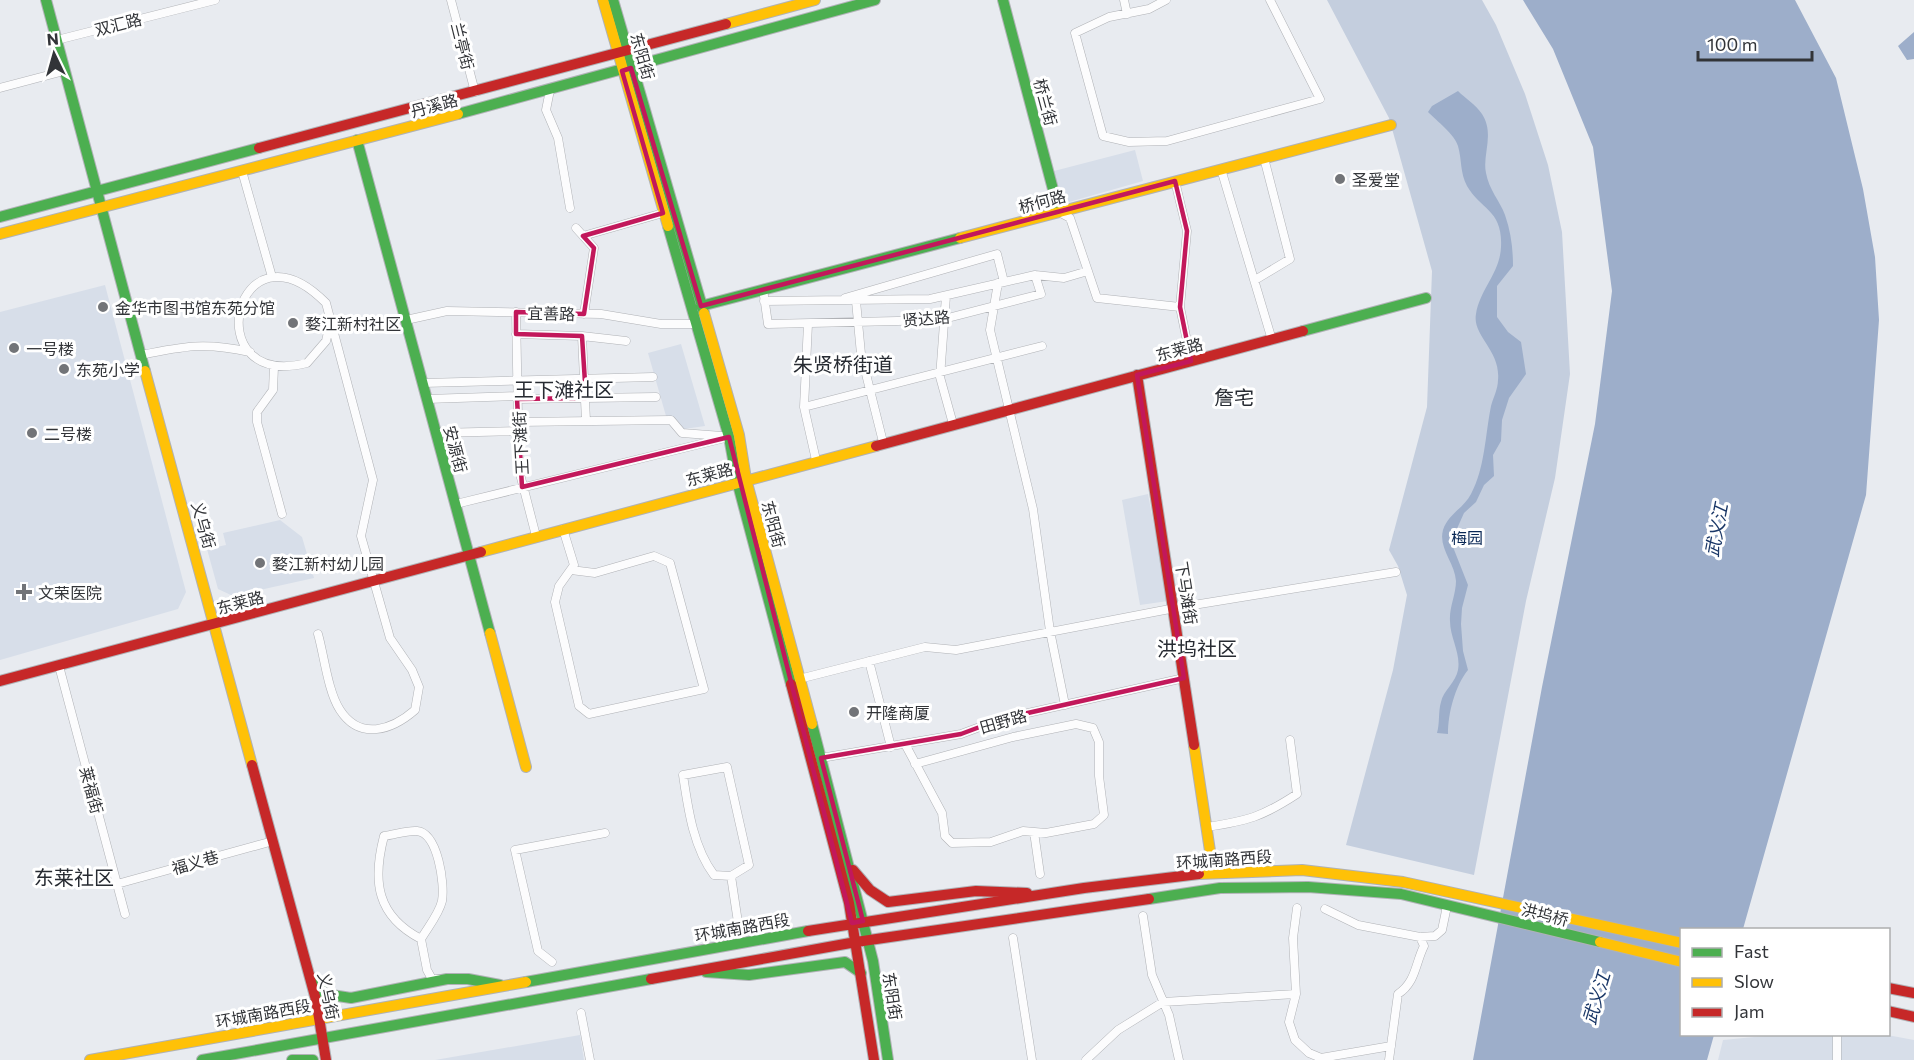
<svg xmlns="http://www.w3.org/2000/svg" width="1914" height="1060" viewBox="0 0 1914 1060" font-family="Commissioner,'Noto Sans SC',sans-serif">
<rect width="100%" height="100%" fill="#e8ebf0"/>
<!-- built -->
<path fill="#d7dee9" d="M1135,150L1143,181L1062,204L1054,171Z
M105,285L186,592L178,609L0,660V312Z
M681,344L705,426L684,429L666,416L648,353Z
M1148,494L1168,601L1140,605L1122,500Z
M280,520L302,537L314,578L233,596L218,589L207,549L226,545L223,533Z
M1784,1034H1882L1914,1040V1060H1718L1723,1040Z
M580,1035L584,1060H435Z"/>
<!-- green -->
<path fill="#c4cede" d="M1327,0H1482L1496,25L1525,94L1548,165L1562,232L1570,374L1555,478L1526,601L1474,875L1346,845L1393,670L1407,595L1398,566L1389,550L1427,407L1432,271L1389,118Z"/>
<!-- water -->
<path fill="#9daeca" d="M1523,0H1795L1836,78L1863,189L1875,257L1879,320L1866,495L1743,929L1682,930V1034L1714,1035L1707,1060H1473L1542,687L1595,424L1612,291L1593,147L1553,49Z
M1914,32V59L1907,60L1898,46Z
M1458,91C1465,98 1476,105 1482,114C1495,134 1482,155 1486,173C1489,190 1500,201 1505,215C1511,232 1513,249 1513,266L1497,286V317L1508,332L1521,342L1526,374L1509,398L1502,420L1501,441L1493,455L1494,476L1484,485L1476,502L1464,513L1451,542L1468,585L1462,608L1461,624L1463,651L1468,670C1455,686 1448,713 1448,734L1437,733C1440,723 1438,712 1441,702C1443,691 1456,682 1458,670C1461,653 1450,638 1450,621C1449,608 1456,594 1456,581C1455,563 1438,548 1443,530C1448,514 1464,508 1471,494C1485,468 1485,436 1491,406C1493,398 1498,389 1498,380C1501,350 1472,336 1476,314C1480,289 1500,273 1501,247C1503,210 1481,210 1467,186C1460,173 1462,160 1458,146C1455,135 1437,121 1428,112L1432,106Z"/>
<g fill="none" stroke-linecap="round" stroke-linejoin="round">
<defs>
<path id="street" d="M451,0L475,92
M1124,0L1127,14
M1166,0L1149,9L1109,17L1075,33L1103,136L1129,142L1167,141L1320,99L1270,0
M57,40L215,0
M0,88L64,71
M550,90L546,110L558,138L570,208
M1221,169L1272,340
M242,171L272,277
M1175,181L1187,231L1180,307L1191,361
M1059,212L1070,218L1097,298L1180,307
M576,228L594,248L584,314
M583,236L663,213
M1255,280L1290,259L1264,158
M998,283L990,330L1033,509L1050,631L1065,705
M763,289L768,324L940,320L1041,294L1035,275L1064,278L1088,271
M946,296L940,377L953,424
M845,298L997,254L1004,282
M764,301L930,299L1035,275
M856,301L861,354L883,442
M516,312L519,470L536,536
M406,320L447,311L601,314L661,324H696
M808,324L804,407L816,460
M516,334L582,336L626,341
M582,336L586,421
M141,355C184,346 206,342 250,352
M274,367L273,390L257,412V422L282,514
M423,383L653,377
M427,399L517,396
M517,399L656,397
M804,407L1042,346
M518,422L671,420L682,433L722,436
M436,433L518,431
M456,504L729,437
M563,529L574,565L559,586L555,602L579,706L589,714L704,689L670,563L654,556L595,573L571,570
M318,634C324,655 328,692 340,710C360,741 392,730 415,710L419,687L412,670L390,638L361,536L373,480L326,303C236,212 194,391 307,363L326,341L331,319
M869,661L891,747
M59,666L125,914
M799,679L925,647L956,650L1175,608L1396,572
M905,744L942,813L945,836L952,843L991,842L1023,831L1046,833L1094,824L1104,815L1099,776V742L1093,728L1076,724L1013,737L915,764
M821,758L961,734L1001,719L1184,678
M1207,827C1247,821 1262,817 1297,794L1290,740
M1034,832L1040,874
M731,876L714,875C693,847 688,808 683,775L727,767L749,865L731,876L739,929
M117,884L273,841
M1297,908L1293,938L1296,994L1289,1022L1295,1040L1309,1053L1321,1058L1391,1046
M1325,909L1358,925L1420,937L1435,936L1442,930L1447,906
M1143,916L1152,975L1169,1015L1179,1060
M1013,938L1032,1060
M421,939C377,916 372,882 384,836C394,835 407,830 417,831C438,833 445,884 442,901C439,914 428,927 421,939L427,970L432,979H439
M552,962L538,951L515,850L605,833
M581,1013L590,1060
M1086,1060L1118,1030L1163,1002L1296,994
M1389,1060L1398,994C1416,982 1415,964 1424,946L1420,937
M1837,1060V1034"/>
<path id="fast" d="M46,0L145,371
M613,0L704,313
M1003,0L1059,212
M458,114L875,0
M357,140L490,633
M0,217L259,148
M668,226L729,437L737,481L791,684
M701,306L960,238
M1303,331L1426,298
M812,724L873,961L888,1060
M1149,899L1220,888L1308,887L1401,894L1600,942
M706,972L749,975L845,962L861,973
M312,980L325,994L351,998L447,979H468L500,985
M526,982L808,931
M202,1060L651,979
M292,1060H313"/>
<path id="slow" d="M603,0L668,226
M726,24L815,0
M0,234L458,114
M960,238L1391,125
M704,313L739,435L746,479L812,724
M145,371L252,765
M481,552L876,446
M490,633L526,767
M1194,745L1210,851
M1199,874L1302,870L1403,882L1682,943
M1600,942L1682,962
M90,1060L526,982"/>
<path id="jam" d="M259,148L726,24
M1137,375L1194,745
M876,446L1303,331
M0,681L481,552
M791,684L849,903L874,1060
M252,765L316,1000L326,1060
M853,870L870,890L888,902L976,891L1027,893
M808,931L1084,888L1199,874
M651,979L856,942L1149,899
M1888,988L1914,993
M1888,1011L1914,1017"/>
</defs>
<!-- street casing -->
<use href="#street" stroke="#b0b2b6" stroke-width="9"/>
<!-- fast casing -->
<use href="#fast" stroke="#b0b2b6" stroke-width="12"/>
<!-- slow casing -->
<use href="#slow" stroke="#b0b2b6" stroke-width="12"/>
<!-- jam casing -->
<use href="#jam" stroke="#b0b2b6" stroke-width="12"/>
<!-- street -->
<use href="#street" stroke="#fcfcfd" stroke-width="8"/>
<!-- fast -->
<use href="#fast" stroke="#4caf50" stroke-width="10"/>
<!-- slow -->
<use href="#slow" stroke="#ffc107" stroke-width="10"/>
<!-- jam -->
<use href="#jam" stroke="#c62828" stroke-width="10"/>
</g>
<!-- marked area -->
<path fill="none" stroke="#c2185b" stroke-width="4.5" stroke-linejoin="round" d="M631,68L701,306L1175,181L1187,231L1180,307L1191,361L1137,375L1184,678L1001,719L961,734L821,758L863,921L852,923L729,437L522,487L517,399L586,398L582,336L516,334V312L584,314L594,248L583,236L663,213L622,71Z"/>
<!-- markers -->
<g fill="#727478" stroke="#fff" stroke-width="2">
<circle cx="1340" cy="179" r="6"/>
<circle cx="103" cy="307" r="6"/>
<circle cx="293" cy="323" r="6"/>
<circle cx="14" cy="348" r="6"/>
<circle cx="64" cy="369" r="6"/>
<circle cx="32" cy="433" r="6"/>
<circle cx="260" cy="563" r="6"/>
<path d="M21 583h6v6h6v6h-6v6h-6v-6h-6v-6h6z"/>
<circle cx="854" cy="712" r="6"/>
</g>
<g text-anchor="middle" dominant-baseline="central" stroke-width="6" stroke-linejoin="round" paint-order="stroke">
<!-- street labels -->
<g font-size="16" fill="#323438" stroke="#fff">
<text transform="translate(118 24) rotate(-14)">双汇路</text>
<text transform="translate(463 46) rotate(76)">兰亭街</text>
<text transform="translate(643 56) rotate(74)">东阳街</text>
<text transform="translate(1046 102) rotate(75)">桥兰街</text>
<text transform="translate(434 105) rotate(-15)">丹溪路</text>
<text transform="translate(1042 201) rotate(-15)">桥何路</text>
<text transform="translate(551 313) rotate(1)">宜善路</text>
<text transform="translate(926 318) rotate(-5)">贤达路</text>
<text transform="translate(1179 349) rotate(-15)">东莱路</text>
<text transform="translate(520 443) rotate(-93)">王下滩街</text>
<text transform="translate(456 449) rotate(75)">安源街</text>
<text transform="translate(709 474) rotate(-15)">东莱路</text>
<text transform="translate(774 524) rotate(75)">东阳街</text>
<text transform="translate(204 525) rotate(74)">义乌街</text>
<text transform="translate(1187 593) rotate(81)">下马滩街</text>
<text transform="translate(240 602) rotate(-15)">东莱路</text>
<text transform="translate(1003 721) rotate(-16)">田野路</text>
<text transform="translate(92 790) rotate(75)">莱福街</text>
<text transform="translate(1224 859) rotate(-4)">环城南路西段</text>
<text transform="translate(195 862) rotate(-16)">福义巷</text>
<text transform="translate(1545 914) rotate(14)">洪坞桥</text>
<text transform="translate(742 927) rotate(-10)">环城南路西段</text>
<text transform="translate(329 996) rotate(78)">义乌街</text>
<text transform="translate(893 996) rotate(81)">东阳街</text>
<text transform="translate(263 1013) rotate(-10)">环城南路西段</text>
</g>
<!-- poi labels -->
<g font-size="16" fill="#323438" stroke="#fff" text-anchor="start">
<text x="1352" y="179">圣爱堂</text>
<text x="115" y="307">金华市图书馆东苑分馆</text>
<text x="305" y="323">婺江新村社区</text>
<text x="26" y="348">一号楼</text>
<text x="76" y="369">东苑小学</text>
<text x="44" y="433">二号楼</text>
<text x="272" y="563">婺江新村幼儿园</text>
<text x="38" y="592">文荣医院</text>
<text x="866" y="712">开隆商厦</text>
</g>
<!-- park labels -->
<g font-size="16" fill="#0a2856" stroke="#fff">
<text x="1467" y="537">梅园</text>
</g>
<!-- water labels -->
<g font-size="18" font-style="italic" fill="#1a3767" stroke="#fff">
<text transform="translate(1716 530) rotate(-79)">武义江</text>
<text transform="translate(1596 998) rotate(-73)">武义江</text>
</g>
<!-- quarter labels -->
<g font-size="20" fill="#272b32" stroke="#fff">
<text x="843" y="364">朱贤桥街道</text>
<text x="564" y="389">王下滩社区</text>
<text x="1234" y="397">詹宅</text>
<text x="1197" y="648">洪坞社区</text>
<text x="74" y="877">东莱社区</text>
</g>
</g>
<!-- legend -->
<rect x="1680" y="928" width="210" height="108" fill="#ffffff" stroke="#adaeaf" stroke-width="1.5"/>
<rect x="1692" y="948" width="30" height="9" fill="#4caf50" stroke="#adaeaf" stroke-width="1.5"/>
<text x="1734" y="958" font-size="18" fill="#323438">Fast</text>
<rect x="1692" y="978" width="30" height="9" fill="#ffc107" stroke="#adaeaf" stroke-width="1.5"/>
<text x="1734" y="988" font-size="18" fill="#323438">Slow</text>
<rect x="1692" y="1008" width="30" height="9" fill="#c62828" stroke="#adaeaf" stroke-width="1.5"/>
<text x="1734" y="1018" font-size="18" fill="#323438">Jam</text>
<!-- north arrow -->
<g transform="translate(54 54) rotate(355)" stroke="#ffffff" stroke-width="4.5" paint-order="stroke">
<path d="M0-4.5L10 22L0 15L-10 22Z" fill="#323438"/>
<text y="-9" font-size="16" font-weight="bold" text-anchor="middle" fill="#323438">N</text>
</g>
<!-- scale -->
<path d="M1698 51v9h114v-9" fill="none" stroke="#323438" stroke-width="3"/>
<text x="1707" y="51" font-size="18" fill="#323438" stroke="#ffffff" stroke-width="4.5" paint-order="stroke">100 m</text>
</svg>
